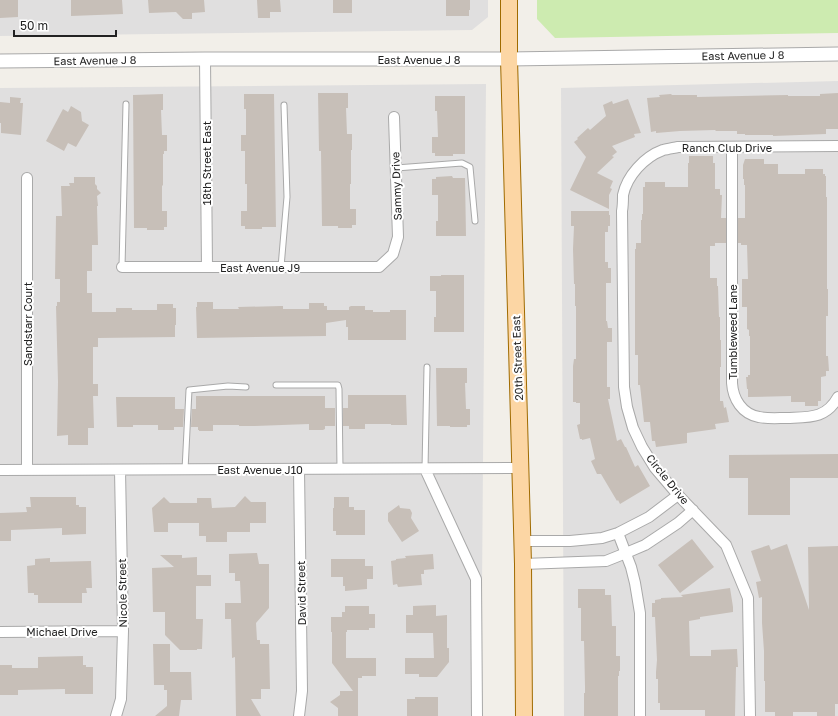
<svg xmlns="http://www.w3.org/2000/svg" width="838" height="716" viewBox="0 0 838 716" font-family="'Golos Text',sans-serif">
<rect width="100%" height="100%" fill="#f2efe9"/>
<!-- residential -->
<path fill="#e0dfdf" d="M0,0H488V17L472,30L0,36Z
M838,81V716H564L561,88Z
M486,84L481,716H0V88Z"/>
<!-- grass -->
<path fill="#cdebb0" d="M537,0H838V33L555,38L537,19Z"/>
<!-- building -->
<path fill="#c7bfb8" d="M0,0H18V17L0,18Z
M71,0H122L123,14L71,16Z
M148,0H204L205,12L192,13V19H183L176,12L149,13Z
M257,0H280L281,12H270V18H258Z
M333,0H352V13H333Z
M446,0H470V10H469V16H446Z
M318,93H348V108H346L347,134H352V150H351V184H350V209H356V225H352V228H338V226H322L321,151H319Z
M838,93V129H826V134L773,136V135H745V134H737V131H716L715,130L680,131L656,133V131L651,132L647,98L660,97L659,95L671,94L672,95H697V97L788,95V96H820V94Z
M163,94V110H161L162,135H167V151H164V154H163V185L162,186V211H167V227H164V230H147V228H134L133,95Z
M244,94H274L276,227H262V229H245V226H241V211H247V184H245V151H241V135H246V109H244Z
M435,96H465V154H453V156H435V153H432V137H438L437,111H435Z
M10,97L21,98L20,103H23L21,135L1,133V123H0V102L10,103Z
M628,99L641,133L634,134L635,137L612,146L617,152L612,156L614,157L597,173L613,181L610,188L612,189L609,195V209L570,190L586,157L574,142L578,139L577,138L588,128L590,130L606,116L603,105L612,101L613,104Z
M71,106L81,112L82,121L89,125L76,147L68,143L64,151L46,141L63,109L68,112Z
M689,156H713V163H715V189H720V195H722L721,218H726V243H715V246H710V278H717V286H718L719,317H720V340H721V367H720V401H723L724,408L726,407L729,422L715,424L716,429L687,433V443L656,447L655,441H652L650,422H644L640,385H638V355H635V249H636V243H641V220H642V214H643V187H645V182H665V187H688V163H689Z
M745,159H764V164H778V174H805V169H823V174H825V176H826V197H827V289H828V316H826V356H828L829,371H826V376L821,377V401H818V406H805V402H791V396L748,397V389H747L746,377H748V375H750V336H749V330L747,329V307H742V279H748L747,245H741V243H738V218H745V185H744V179H743V165Z
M452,176L453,178H465L466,236H436V221H438V195H432V179H436V177Z
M74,177H95V184L97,186V189L101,193L97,196L98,206H97L98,245H92V271H87V293H92V312H116V308H132V310H157V304H173V308H176V325H175V337L98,338V347H93V384H98V396H93L94,428H88V445H68V435L57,436L58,382L56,306H57V302H60V279H55L56,216H62L61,186H70L69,183H74Z
M571,211H609V215H610V226H608V232H605V262H608V268H611V283H606V321H607L608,328H612V342H607V387H610V399H608L617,441L621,439L625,447H626L635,467L638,465L650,486L620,504L618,500L617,501L601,474H597L591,461L595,459L590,438L582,440V439H580L577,425L580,424V403H576V402H573V366L574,359H576V306H575V284H574L573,249L574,226H571Z
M441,275H464V332H434V317H436V291H430V276H441Z
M197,302H213V309H239L238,307L281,306H283V309H309V303H324V306H327V310H349V307L351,306H365V310H373V312H390V310H406V340H348V327H346V320L326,323V336L197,338L196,307H197Z
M436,368H467V383H465L466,409H470V425H467V427H450V426H437Z
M348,395H406L407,425H391V424H365V429H349V426H343V408H348Z
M196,396H325V408H335V426H325V429L323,430H309V424L255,426H239V425H213V431H199V430H198V427H191L192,409H196Z
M116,397H175V409H184L183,427H174V430H158V425H133V427H117Z
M838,454V478H790V515H748V478H729V455Z
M245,496L251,502H266V523H250V532H227V542H206V536H199V523H168V532H154L152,508L164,497L170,503H197V498H211L212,508L235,507Z
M30,497H76V505H79V507H86V534L62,535V528L11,530V541H0V513L27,512L26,507H31Z
M334,497H349V507H354V510H365V535H336V531H333V508H334Z
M399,505L400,508L410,509L412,513L411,518L419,531L402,542L388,521V513Z
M692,539L714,567L680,593L658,565Z
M787,544L809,610L808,547L838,546V704H835V716H817V712H793V716H775V712H765V681H764V651L762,623V597L759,598L756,582L761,581L751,551L769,545L771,550Z
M257,553L259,564H269V608L256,623L257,640H260V644H269L270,689H261V699H251L261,716H236L235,657L232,658V657L231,619H225V603H241L240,581H235V573H229V554Z
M433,554L434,569L424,570V574H421L422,585L398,587L397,584L393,585L391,561L396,560V559L406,558L405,556Z
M160,555H182V558L197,557V575H211V586H196V619H203L202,649H197V650H180L165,635V612H153L152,568L174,567Z
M50,558V562L91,561L92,588H86L87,593H82V603H38V595H34V593H28L27,566L35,565V559Z
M331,559H365V566H373V579H367V589L345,591V586H343V577H331Z
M730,588L733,607V612L700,617V619L689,621L690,656H711V650L737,649L738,667H736L735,716H705V710H660V703H658V679H656V672L657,660L655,617H652V603H655V600L661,599V598L683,597L681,595Z
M578,589H605V595H611L612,626H616V656H620V671H619V676H618V716H584V693H585V687L584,641H581V608H578Z
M436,605V616L447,615V648H449V662L437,677H419V674H405V658H434L433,633H406V615H413V606Z
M345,606H369V614H375V628H369V630H347V632H346V658H376V676H362V678H358V716H338V708L330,702L340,695V691H353L332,663V632H331V617H342V612H345Z
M153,644H170V672H191L192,700H181L179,716H155L167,706V690H164V685H154Z
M83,656V665H86V667H93V694H65V689L18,690V695H0V665H12V668H38V657Z
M415,697H438V716H407V699H415Z"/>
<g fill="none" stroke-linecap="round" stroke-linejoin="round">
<defs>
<path id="service" d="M396,168L462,163L470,167L475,221
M122,267L126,104
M281,267L287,197L284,105
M276,385H338L339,389L340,469
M425,469L427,367
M185,470L189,390L228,386L246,387"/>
<path id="minor" d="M205,59L207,267
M732,147V383C733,399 742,414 759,417C768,419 778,418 787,418C809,417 826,419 838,397
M27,178V470
M122,267H379L393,254L398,237L394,117
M425,469L476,579L477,716
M0,470L520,468
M618,533L631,567L635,583L640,613V716
M523,541H570L602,538L618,533L649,517L678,495
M523,564L606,561L626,553L645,545L678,523L693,510
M0,632L123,631
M116,716L121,699L123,631L120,470
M299,716L302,691L299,469
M750,716L748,598L726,545L678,495L655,468L642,447L633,428L627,407L624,387L622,211C623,206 623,200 623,195C627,176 644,157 663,150C667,149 673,148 678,147L838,146"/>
<path id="tertiary" d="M0,61L205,59H509L838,54"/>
<path id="primary" d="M509,0V59L523,564L524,716"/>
</defs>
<!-- service casing -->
<use href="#service" stroke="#a9a9a9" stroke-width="7"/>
<!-- minor casing -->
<use href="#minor" stroke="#a9a9a9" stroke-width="12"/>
<!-- tertiary casing -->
<use href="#tertiary" stroke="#a9a9a9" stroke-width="15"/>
<!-- primary casing -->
<use href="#primary" stroke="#a06b00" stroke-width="18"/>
<!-- service -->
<use href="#service" stroke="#fff" stroke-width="5"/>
<!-- minor -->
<use href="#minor" stroke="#fff" stroke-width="10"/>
<!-- tertiary -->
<use href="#tertiary" stroke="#fff" stroke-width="13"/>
<!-- primary -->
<use href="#primary" stroke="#fcd6a4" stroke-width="16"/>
</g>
<g text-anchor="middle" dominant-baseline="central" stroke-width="4" stroke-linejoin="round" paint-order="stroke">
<!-- street labels -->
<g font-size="11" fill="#222" stroke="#fff">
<text transform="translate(743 55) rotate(-1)">East Avenue J 8</text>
<text x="419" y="59">East Avenue J 8</text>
<text transform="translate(95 60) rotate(-1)">East Avenue J 8</text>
<text x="727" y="147">Ranch Club Drive</text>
<text transform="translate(206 163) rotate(-90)">18th Street East</text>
<text transform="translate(396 186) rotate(-92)">Sammy Drive</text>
<text x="260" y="267">East Avenue J9</text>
<text transform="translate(27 324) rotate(-90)">Sandstarr Court</text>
<text transform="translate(732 332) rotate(-90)">Tumbleweed Lane</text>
<text transform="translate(517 358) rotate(-92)">20th Street East</text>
<text x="260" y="469">East Avenue J10</text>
<text transform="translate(668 479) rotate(51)">Circle Drive</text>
<text transform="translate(122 593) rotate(-91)">Nicole Street</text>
<text transform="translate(301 593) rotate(-91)">David Street</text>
<text x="62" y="631">Michael Drive</text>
</g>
</g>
<!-- scale -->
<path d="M14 30v6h102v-6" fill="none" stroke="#222222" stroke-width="2"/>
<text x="20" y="30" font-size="12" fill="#222222" stroke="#ffffff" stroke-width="3" paint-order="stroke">50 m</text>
</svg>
